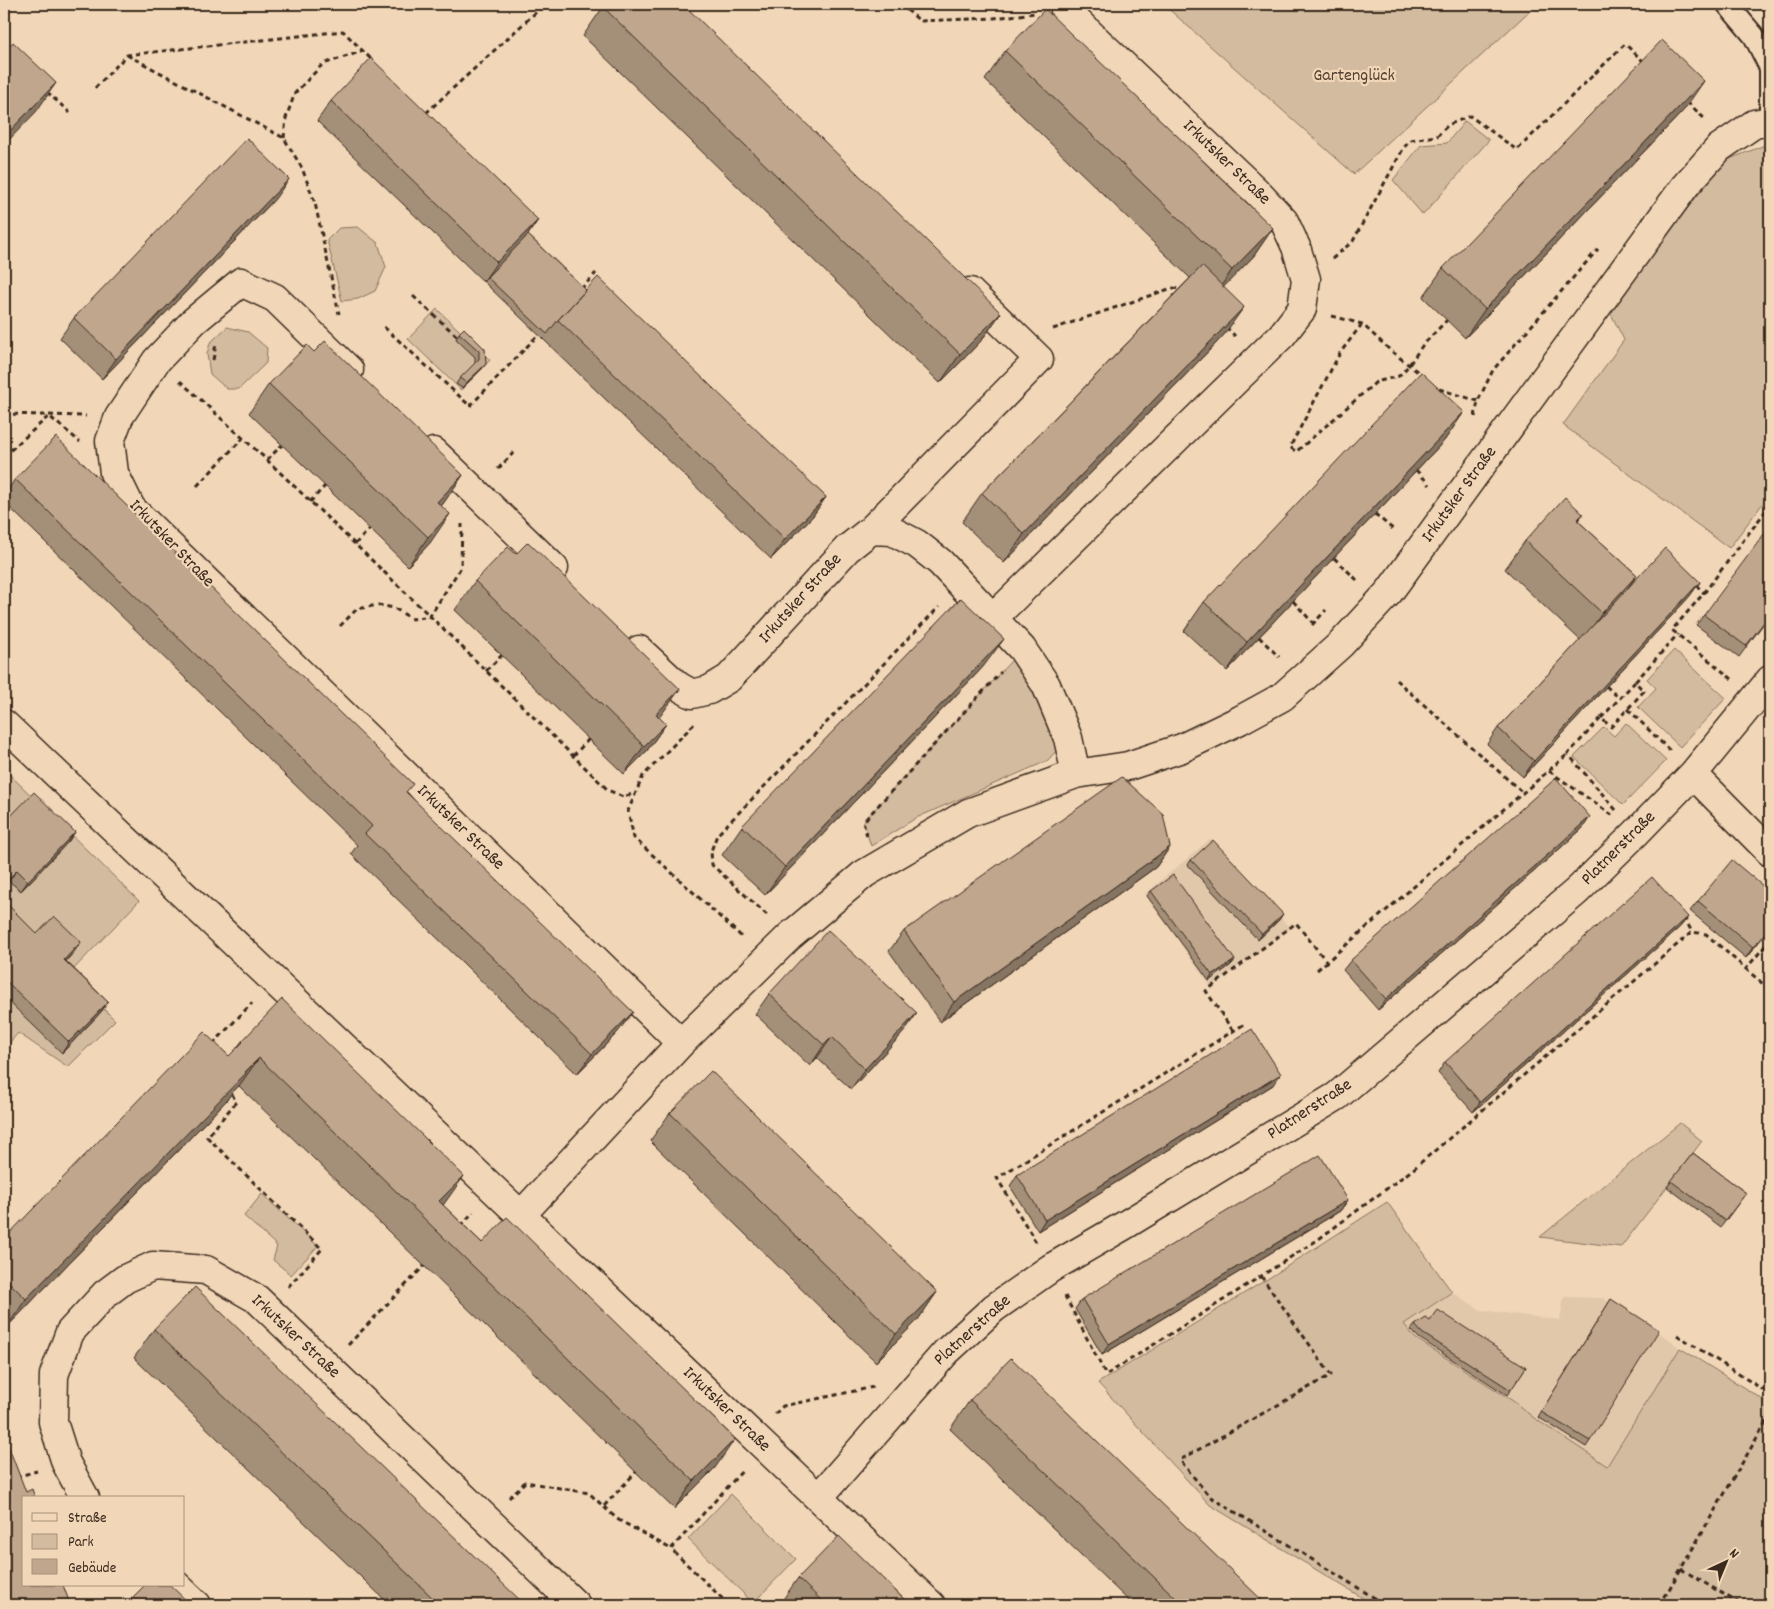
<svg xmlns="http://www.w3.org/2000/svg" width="1774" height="1609" viewBox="0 0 1774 1609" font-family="Dekko,sans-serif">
<rect width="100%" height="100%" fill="#f1d7b8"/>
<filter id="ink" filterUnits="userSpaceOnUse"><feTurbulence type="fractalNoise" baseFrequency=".02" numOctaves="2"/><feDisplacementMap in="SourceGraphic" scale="10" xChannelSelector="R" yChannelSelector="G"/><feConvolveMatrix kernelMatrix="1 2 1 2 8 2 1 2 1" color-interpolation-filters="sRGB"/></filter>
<g filter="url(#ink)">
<!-- built -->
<path fill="#e2c8ab" d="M1210,839L1290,928L1211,987L1145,894Z
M1452,1292L1481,1310L1560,1320L1564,1297L1603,1298L1660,1333L1680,1348L1607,1466L1534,1418L1513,1401L1415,1338L1404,1324Z"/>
<!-- green -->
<path fill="#d3bb9f" stroke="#87725e" d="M1163,4H1537L1354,174Z
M1465,121L1489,140L1423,215L1393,180L1421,145L1447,143Z
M1770,143V494L1729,548L1563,425L1624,340L1609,310L1693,201L1727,160Z
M358,227L378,243L386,267L375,291L358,299L342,301L327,240L339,228Z
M437,309L490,360L461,390L408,339Z
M227,327L248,332L267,348L266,363L239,389H227L210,374L207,354L210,343Z
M1022,649L1068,738L1047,761L916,818L871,846L863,822Z
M1674,650L1726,698L1680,747L1638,707L1656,688L1647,679Z
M1626,723L1666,761L1623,805L1574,757L1604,727L1614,736Z
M4,769L139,901L69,974L115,1020L68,1067L18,1033L4,1049Z
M1680,1123L1702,1141L1621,1247L1540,1237Z
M262,1194L318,1246L291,1275L273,1260L277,1246L244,1216Z
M1387,1202L1452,1292L1404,1324L1415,1338L1513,1401L1534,1418L1607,1466L1680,1348L1770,1404V1605H1374L1210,1505L1098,1383L1269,1278Z
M731,1494L796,1559L753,1603L688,1539Z"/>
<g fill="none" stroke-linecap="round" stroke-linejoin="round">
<defs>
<path id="lane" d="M1727,4L1754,36L1770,68V121"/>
<path id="street" d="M349,370L275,298L241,282L194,321L156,361L119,417L110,441L114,473L131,508L681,1043
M434,452L554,568
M871,530L1039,359L970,292
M993,618L1282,335L1302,309L1306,279L1296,247L1284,221L1256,191L1065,10
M639,650L678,686L692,694L709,690L729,678L847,549L871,530L892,531L917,544L940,562L1022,649L1046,685L1068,738L1076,774
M4,724L931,1605
M1693,774L1770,852
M521,1215L681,1043L790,936L864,874L968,813L1076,774L1128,766L1182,748L1240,720L1282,697L1341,644L1389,592L1685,186L1719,148L1754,124L1770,121
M819,1497L946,1352L994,1308L1051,1268L1125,1225L1337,1096L1577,891L1636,833L1693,774L1770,680
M85,1498L66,1463L53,1422L54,1375L70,1332L105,1294L125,1279L153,1266L206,1270L257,1299L576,1605
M176,1585L197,1605"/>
</defs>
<!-- lane casing -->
<use href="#lane" stroke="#3b2a1e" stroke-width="24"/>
<!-- street casing -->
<use href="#street" stroke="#3b2a1e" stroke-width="31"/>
<!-- path -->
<path stroke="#3b2a1e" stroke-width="3" stroke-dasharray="5 4" stroke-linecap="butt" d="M900,4L920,21L994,18L1035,13
M127,55L284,138L302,168L315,203L339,314
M95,88L127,55L343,31L374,62
M47,92L70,113
M1687,102L1706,120
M426,113L545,4
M284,138L286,118L295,93L323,64L363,51
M1332,259L1353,241L1403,149L1410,140L1437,136L1448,125L1470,116L1517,150L1625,44L1644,62
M581,289L596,273
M413,296L458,337
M1332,316L1362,324L1390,350L1423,376
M1362,324L1340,353L1290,447L1296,452L1376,382L1399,376L1409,365L1422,346L1447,320
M384,327L470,406L538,335
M1226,327L1235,336
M1053,329L1172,288L1182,289
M213,360L216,344
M180,381L267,460L430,616L608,790L623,797L636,793
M1439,389L1478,401
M4,414L86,416
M1475,417L1478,401L1493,370L1598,249
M4,456L49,416L80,442
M267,460L282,445
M498,469L516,450
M1416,470L1430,485
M197,486L243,438
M310,502L325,486
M1375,514L1395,531
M355,544L370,529
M1334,558L1357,580
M1696,585L1704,593
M1293,601L1313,623
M1312,625L1326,610
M340,626L357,609L378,605L394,608L412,619L430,616L461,567L462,524
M1259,637L1279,657
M486,671L502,655
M1732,679L1672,630L1704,593L1770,505
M1396,680L1523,793
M1606,686L1619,698
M1628,709L1671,752
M1601,718L1635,682
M694,724L643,776L628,811L634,838L743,938
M573,756L589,739
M1549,771L1612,815
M1616,810L1568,754L1601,718L1611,727L1644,691L1635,682L1678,634
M867,836L863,822L1001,672
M767,915L712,865L711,851L717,835L939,607
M1684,917L1692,932
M1317,970L1568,754
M1745,970L1770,940
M1233,1031L1206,991L1296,923L1327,962
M213,1044L252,1003
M232,1094L236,1102L207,1137L322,1249L288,1287
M461,1226L473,1212
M1036,1242L997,1178L1246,1023
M1261,1276L1331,1375L1180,1460L1209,1496L1386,1605
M1065,1296L1106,1375L1316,1241L1412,1170L1692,932L1706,934L1770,990
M1677,1335L1770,1394
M348,1345L424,1266
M775,1414L783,1406L874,1387
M16,1477L37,1471
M509,1498L525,1482L589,1493L617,1519L671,1549
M604,1506L636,1472
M1681,1569L1742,1605
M729,1605L671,1549L744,1469
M1660,1605L1770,1415"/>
<!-- lane -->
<use href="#lane" stroke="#f1d7b8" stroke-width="20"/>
<!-- street -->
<use href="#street" stroke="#f1d7b8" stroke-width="28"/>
</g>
<!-- wall -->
<path fill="#a48f79" stroke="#3b2a1e" d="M603,7L1001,313L981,341L940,383L583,36Z
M1005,51L1273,228L1253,257L1223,287L1224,335L1004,563L962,522L982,493L1190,278L985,80Z
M331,101L538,220L528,235L586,290L826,497L812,517L771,559L317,121Z
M1684,110L1465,338L1423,297L1443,268Z
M275,199L102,379L60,338L74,318Z
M459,333L485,349L482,369L462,388L456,384L460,378L475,363V357L456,339Z
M314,352L463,475L441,506L430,543L408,566L249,413L269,384Z
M1464,412L1444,441L1227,671L1184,631L1204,602Z
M15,479L408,793L618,1032L577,1074L351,854L357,845L4,502V496Z
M1583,514L1578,521L1637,575L1627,589L1700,582L1689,597L1523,777L1487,744L1498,728L1580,640L1505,569L1525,541Z
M475,581L659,718L666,724L646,752L624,774L455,610Z
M1704,615H1770L1739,657L1696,625Z
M983,667L765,895L722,855L742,826Z
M4,823L75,832L68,842L21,891L9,881Z
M1583,828L1378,1010L1343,970L1351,960Z
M1170,847L1156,867L940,1022L889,951L904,931Z
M1191,860L1279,920L1258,940L1188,865Z
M1151,891L1235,960L1231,965L1209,981L1147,896Z
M4,901L37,934L74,952L66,961L108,1002L101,1012L62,1053L4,997Z
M1698,901L1770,928L1746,958L1690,911Z
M1688,917L1680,927L1473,1112L1438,1073L1445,1062Z
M769,994L917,1013L903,1033L851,1089L817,1058L810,1066L755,1014Z
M242,1041L443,1205L715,1468L674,1509L239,1086L231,1094L226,1101L6,1328L4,1325V1239L229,1056L236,1049Z
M1273,1085L1038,1231L1010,1186L1017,1175Z
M670,1113L937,1292L917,1321L876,1362L650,1141Z
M1693,1153L1746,1193L1721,1227L1667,1187Z
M1348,1200L1340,1211L1102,1355L1075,1309L1082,1299Z
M1611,1299L1590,1441L1586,1447L1538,1417Z
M1430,1321L1526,1367L1507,1395L1419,1338L1411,1330L1415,1325Z
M154,1329L525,1605H390L134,1358Z
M970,1400L1267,1605H1133L950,1429Z
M798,1578L910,1605H779Z"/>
<!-- shaded-wall -->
<path fill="#867463" stroke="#3b2a1e" d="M1704,81L1684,110L1465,338L1485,309Z
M56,83L36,112L4,145V137Z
M289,179L275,199L102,379L116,359Z
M538,220L524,240L487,277L483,282L497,262Z
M1273,228L1253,257L1212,299L1232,270Z
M1244,307L1224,335L1004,563L1024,534Z
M1001,313L981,341L940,383L960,354Z
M486,364L482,369L462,388L466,383Z
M1464,412L1444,441L1227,671L1247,642Z
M463,475L443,504L419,529L437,502Z
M826,497L812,517L771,559L785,539Z
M450,514L430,543L408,566L428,537Z
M1637,575L1617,604L1582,642L1602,613Z
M1700,582L1689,597L1523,777L1534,761Z
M1004,639L983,667L765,895L785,867Z
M680,689L659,718L656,714Z
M666,724L646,752L624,774L644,746Z
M1590,817L1583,828L1378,1010L1386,999Z
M75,832L68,842L21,891L28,881Z
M1170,847L1156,867L940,1022L954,1002Z
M17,870L9,881L4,886V884Z
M1283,914L1279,920L1258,940L1262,934Z
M1688,917L1680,927L1473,1112L1480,1102Z
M1770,927V928L1746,958L1753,947Z
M81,942L74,952L57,970L64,960Z
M1235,960L1231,965L1209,981L1212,975Z
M108,1002L101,1012L62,1053L69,1042Z
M633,1012L618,1032L577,1074L592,1054Z
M917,1013L903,1033L851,1089L865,1069Z
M832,1037L817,1058L810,1066L824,1045Z
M259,1058L239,1086L231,1094L226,1101L6,1328L26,1299Z
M1281,1074L1273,1085L1038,1231L1045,1220Z
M464,1176L444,1204L427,1221L439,1201Z
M1348,1200L1340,1211L1102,1355L1109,1344Z
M937,1292L917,1321L876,1362L896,1334Z
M735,1439L715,1468L674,1509L694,1481Z"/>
<!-- building -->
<path fill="#bfa68d" stroke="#3b2a1e" d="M606,4H683L1001,313L960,354L603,7Z
M1045,9L1273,228L1232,270L1005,51Z
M1662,40L1704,81L1485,309L1443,268Z
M13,42L56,83L4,137V52Z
M371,58L538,220L497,262L331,101Z
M247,138L289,179L116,359L74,318Z
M528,235L586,290L558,320L547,334L487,277Z
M1202,266L1244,307L1024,534L982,493Z
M598,277L826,497L785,539L558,320Z
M464,328L485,349L486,364L466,383L460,378L479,359V351L459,333Z
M325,341L463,475L437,502L450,514L428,537L269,384L307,345L314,352Z
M1421,372L1464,412L1247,642L1204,602Z
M56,437L413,784L406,792L633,1012L592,1054L365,834L372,826L15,479Z
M1565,497L1583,514L1577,520L1637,575L1602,613L1525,541Z
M1770,526V614L1746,646L1704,615Z
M528,542L680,689L656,714L666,724L644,746L475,581L508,547L516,554Z
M1665,548L1700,582L1534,761L1498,728Z
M961,598L1004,639L785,867L742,826Z
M1122,777L1163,814L1170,847L954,1002L904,931Z
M1556,778L1590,817L1386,999L1351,960Z
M34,792L75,832L28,881L17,870L4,884V823Z
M1213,840L1283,914L1262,934L1191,860Z
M1732,860L1770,892V927L1753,947L1698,901Z
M1173,875L1235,960L1212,975L1151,891Z
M1652,877L1688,917L1480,1102L1445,1062Z
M4,901L37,934L54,916L81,942L64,960L108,1002L69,1042L4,979Z
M828,930L917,1013L865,1069L832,1037L824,1045L769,994Z
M282,999L464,1176L439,1201L482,1243L507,1217L735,1439L694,1481L259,1058L245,1072L246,1073L26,1299L4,1277V1239L204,1032L229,1056L243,1042L242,1041Z
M1252,1029L1281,1074L1045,1220L1017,1175Z
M711,1071L937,1292L896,1334L670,1113Z
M1693,1153L1746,1193L1725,1221L1671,1181Z
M1320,1155L1348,1200L1109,1344L1082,1299Z
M195,1287L525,1605H440L154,1329Z
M1611,1299L1659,1330L1590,1441L1541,1412Z
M1438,1310L1526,1367L1511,1390L1422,1333L1415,1325L1426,1318L1430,1321Z
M1011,1358L1267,1605H1183L970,1400Z
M4,1435L26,1492L32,1489L35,1498H24V1585H63L70,1604L66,1605H4Z
M839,1536L910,1605H826L798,1578Z
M145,1585H170L191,1605H125Z"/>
</g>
<g text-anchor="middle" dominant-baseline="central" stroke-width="4.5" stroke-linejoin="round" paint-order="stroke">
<!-- park labels -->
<g font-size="18" fill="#524031" stroke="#f1d7b8">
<text x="1354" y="76">Gartenglück</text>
</g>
<!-- street labels -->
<g font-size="18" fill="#3b2a1e" stroke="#f1d7b8">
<text transform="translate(1226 163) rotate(44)">Irkutsker Straße</text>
<text transform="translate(1460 495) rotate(-54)">Irkutsker Straße</text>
<text transform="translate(171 544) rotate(46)">Irkutsker Straße</text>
<text transform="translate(801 599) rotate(-48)">Irkutsker Straße</text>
<text transform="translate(460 828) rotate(44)">Irkutsker Straße</text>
<text transform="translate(1619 849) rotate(-45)">Platnerstraße</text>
<text transform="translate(1310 1110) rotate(-33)">Platnerstraße</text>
<text transform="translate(973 1331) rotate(-42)">Platnerstraße</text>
<text transform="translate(295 1337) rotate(43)">Irkutsker Straße</text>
<text transform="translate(726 1410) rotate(44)">Irkutsker Straße</text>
</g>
</g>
<!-- margin -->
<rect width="1774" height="1609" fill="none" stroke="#f1d7b8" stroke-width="20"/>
<rect x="10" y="10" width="1754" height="1589" fill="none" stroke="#3b2a1e" stroke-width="2" filter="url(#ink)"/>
<!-- legend -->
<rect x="22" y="1496" width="162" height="90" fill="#f1d7b8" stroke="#a8927a"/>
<rect x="32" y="1513" width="25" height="8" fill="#f1d7b8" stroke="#a8927a"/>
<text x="68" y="1522" font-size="15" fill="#3b2a1e">Straße</text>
<rect x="32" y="1534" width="25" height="15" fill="#d3bb9f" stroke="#a8927a"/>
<text x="68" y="1546" font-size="15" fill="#3b2a1e">Park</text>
<rect x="32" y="1559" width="25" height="15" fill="#bfa68d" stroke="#a8927a"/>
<text x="68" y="1572" font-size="15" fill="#3b2a1e">Gebäude</text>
<!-- north arrow -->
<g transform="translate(1726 1562) rotate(44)" stroke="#f1d7b8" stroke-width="4" paint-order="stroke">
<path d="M0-4L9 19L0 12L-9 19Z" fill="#3b2a1e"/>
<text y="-8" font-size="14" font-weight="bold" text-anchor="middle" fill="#3b2a1e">N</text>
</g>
</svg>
